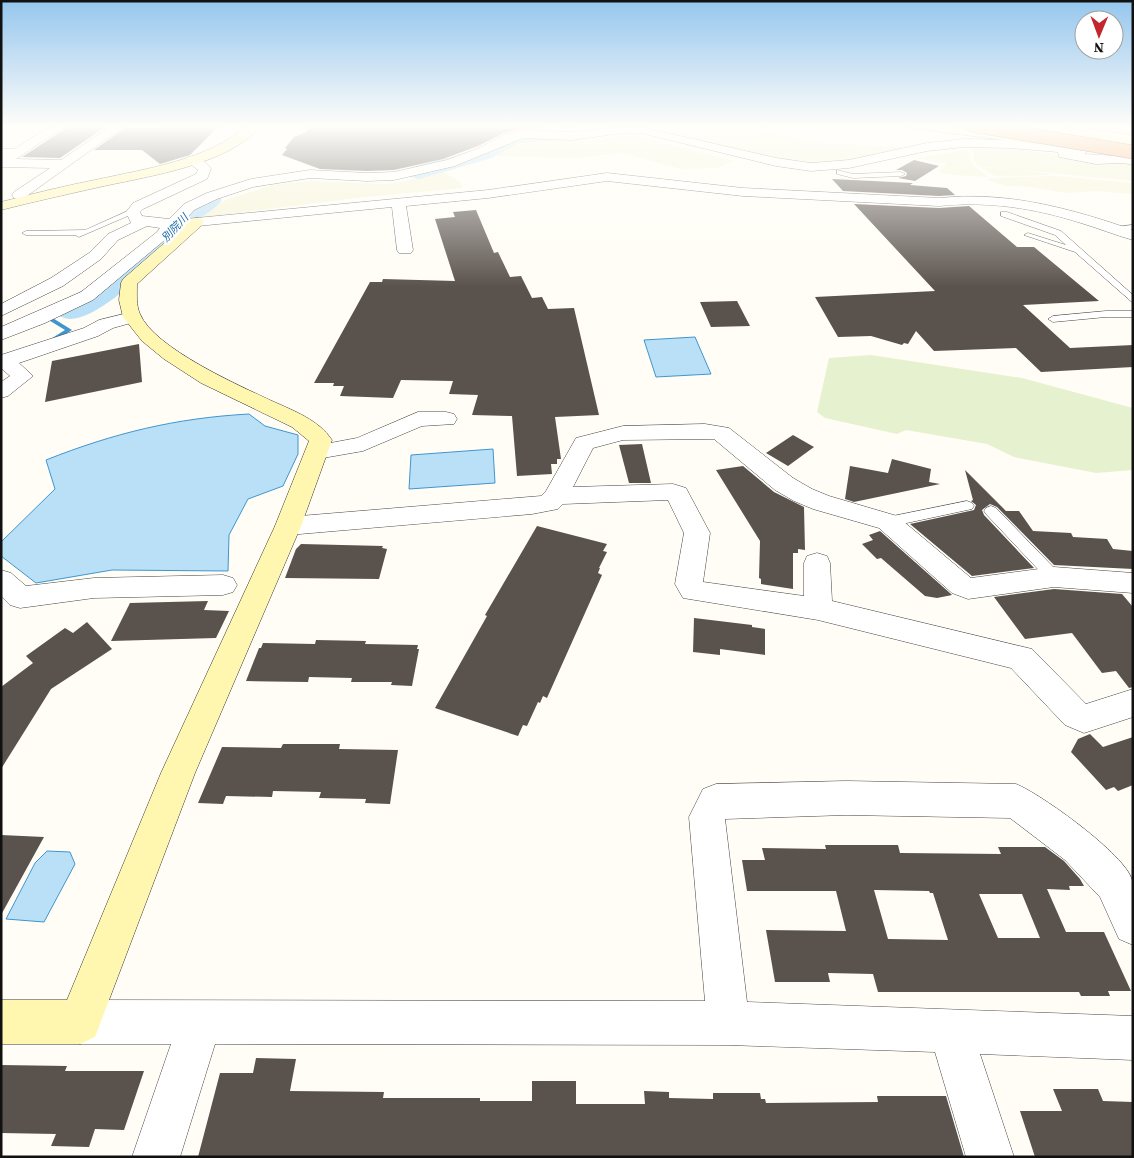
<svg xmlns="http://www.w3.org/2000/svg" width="1134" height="1158" viewBox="0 0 1134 1158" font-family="'Source Serif 4','Noto Sans JP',serif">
<rect width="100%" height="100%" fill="#fffdf5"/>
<!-- farmland -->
<path fill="#f6f3d4" d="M732,125L755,128L794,139L824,143L917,148L858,160L801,165L666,133Z
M633,135L734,161L717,168L681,169L622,153L574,158L494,156L517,143L531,138L586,141Z
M1002,148L1054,154L1096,161L1133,163V181L978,166L974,161V155L971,149Z
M968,149L970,160L974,166L988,177L955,175L938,172L947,164L917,158Z
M980,167L1017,170L1056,175L995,176Z
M443,172L460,182L462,188L364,197L197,218L207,209L228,199L277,184L313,181L386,184L400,182Z
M1056,176L1131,183L1133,194L1095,191L1065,193L1032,187L1007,186L988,180L989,178Z"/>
<!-- pitch -->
<path fill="#e6f2cf" d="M871,355L1022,378L1133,408V470L1096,473L1014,457L987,444L906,430L897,434L825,418L817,412L829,358Z"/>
<!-- water -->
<path fill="#b9e0f7" stroke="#3f96cf" d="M695,337L711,374L656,377L644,340Z
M249,414L265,426L298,435V454L283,486L248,499L229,535L228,571L112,570L36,583L1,556V542L55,489L46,460C114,433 176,418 249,414Z
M493,449L495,483L409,489L411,455Z
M47,851L70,852L75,864L44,922L6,919L35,863Z"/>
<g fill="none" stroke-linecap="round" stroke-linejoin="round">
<!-- stream -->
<path fill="#3f96cf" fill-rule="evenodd" d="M47,317H51L72,330L53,342H49V340L65,330L47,319Z"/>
<!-- river -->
<path fill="#b9e0f7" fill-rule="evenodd" d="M546,130L553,132L556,136L553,140L518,143L492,158L419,179L411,177L408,172L411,167L478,150L507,133Z
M210,193L218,195L222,200C216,209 204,214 196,222C170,246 107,318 70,319C67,319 63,317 59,316L55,310C63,298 89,288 103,279C119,267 135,253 150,239C168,222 185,199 210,193Z"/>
</g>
<!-- building -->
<path fill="#5a524d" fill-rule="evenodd" d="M166,125H220L190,155L160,164L142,150H94L125,128H162Z
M311,125H538L539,129L523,128L504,133L478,146L443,159L394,170L367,171L320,169L282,155L287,149L285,148L294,137L306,132Z
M68,127H105L60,158L22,157Z
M914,160L939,166L915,181L898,178L906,176L907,173L902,170H896Z
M832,179L913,183L910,185L947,188L955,195L939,196L843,191Z
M854,204L939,208L969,206L1017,247H1034L1099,301L1023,305L1070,348L1133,345V367L1041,372L1016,348L934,351L916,331L908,344L904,343L902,345L871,336L838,337L815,297L935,291Z
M476,210L494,253L498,252L510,277L521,276L532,298L542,297L548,309L574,308L599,415L555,417L561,459H557V464H551L552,474L517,476L512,416L472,415L478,395L449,394L453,381L401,380L393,398L340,396L344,386H333L334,383H314L370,282H382L383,279L455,281L435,219L455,217L453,212Z
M737,301L750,326L711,327L700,302Z
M139,344L142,382L45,402L52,361Z
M793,435L814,447L788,466L766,453Z
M642,444L651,483H629L619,445Z
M892,459L931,469L929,482L940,484L854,502L845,499L850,466L888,473Z
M743,466L774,492L804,507L805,550L798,549V553H793V589L761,584V579L759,578L760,541L716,470Z
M965,470L1006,511H1019L1033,531L1071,533L1073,537L1107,539L1113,549L1133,551V569L1054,565L997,507L990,504L982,510L984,515L1034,568L972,576L910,524L974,510L976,505L971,501L973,500Z
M537,526L607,544L603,551L607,552L599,568H600L598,573L602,575L547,698L543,696L540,703L538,702L527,726L523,725L518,736L435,708L487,616L485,615Z
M880,531L951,594L952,595L937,598L925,596L881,558L877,559L862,544L873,540L869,535Z
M301,544L383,546L382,548L387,549L379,579L285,578L296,549Z
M1054,589L1122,594L1133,607V687L1129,688L1116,671L1102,673L1072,633L1025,639L994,597Z
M208,601L204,610L229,611L216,638L111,641L130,603Z
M694,618L752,625V627L765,629V655L720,649V655L693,652Z
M87,622L112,649L51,689L1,769V687L33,663L26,656L65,628L73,633Z
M316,640L366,641L365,644L418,645L417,649H419L412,686L391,685L392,682H351L352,678L309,677L308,682L246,681L259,648H261L263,643L315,644Z
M1090,734L1103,747L1133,737V785L1118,791L1114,787L1106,790L1071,752L1078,739Z
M283,744H340L339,749L398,750L390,804L365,803L366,799L319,798L321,792L273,791L272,797L226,796L223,804L198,803L222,747L281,748Z
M1,835L44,837L1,915Z
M825,845H898L900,853L1001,854L998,847H1045L1064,861L1080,879L1084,886H1069L1070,890L1047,889L1066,932H1104L1131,991H1108L1110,996H1081L1079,992H878L873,974L828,973L830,982H775L766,930L846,931L836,891H747L742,860H765L762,848L826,849ZM874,890L929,891L930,893H933L948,940L888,939ZM979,894H1022L1040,938H998Z
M256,1058L296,1059L290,1091L384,1092L383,1098H480V1101H532V1081H576V1104H645L644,1091L669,1092V1098L713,1099V1093H760L761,1099H765L766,1103L878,1102L877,1096H946L964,1157H198L220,1073H253Z
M1,1065L67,1066L65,1071H144L124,1130L95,1129L89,1147L51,1146L56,1134L1,1133Z
M1053,1089H1098L1103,1101L1133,1102V1157H1035L1020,1111H1062Z"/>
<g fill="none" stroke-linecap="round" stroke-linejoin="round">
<defs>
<path id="lane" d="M566,125H580L568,128Z
M837,170L853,174L901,172L905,174L901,176L853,178L837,174Z
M130,210L137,212L79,237L75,235H26L22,233L26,231L85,230Z
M1001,212H1007L1061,231L1133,295V303L1075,252L1024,235L1028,233L1066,245L1055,235L1001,216Z
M1133,225V229L1116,231L1112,229L1116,227Z
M1106,311H1133V317H1106L1053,322L1048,319L1053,316Z
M967,501L972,503L974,506L972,509L888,527L883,525L881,522L883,519L888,517Z
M991,506L996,508L1059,573L1061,577L1059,581L1054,583L1049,581L986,514L984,511L986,508Z"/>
<path id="street" d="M53,125H67L16,159L61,160L112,125H126L24,198H14L12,195L14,192L50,168L1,167V158L3,157H1V149H14Z
M622,127H641L776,158L811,163L849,160L927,143L964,139L1010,140L1082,147L1088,151L1084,154L1133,157V165L1123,163L1096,164L1059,157L1058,152L1010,148L964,147L927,151L849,168L811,171L776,166L641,133H622L572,140L523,138L455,166L394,180L367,181L310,178L253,187L217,199L194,210L186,219L488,190L607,173L743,188L939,198C1007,191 1069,208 1133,230V240C1115,235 1098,228 1081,223C1034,208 988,201 939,206L743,196L607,181L488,198L406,206L413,250L411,253H399L397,250L392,207L177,228L167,238L93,300L45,323L1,340V327L81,292L157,232L160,228L147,226L118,240L101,259L63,286L1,316V304L51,278L89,253L108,234L131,223L126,212L133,203L196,174L198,170L185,160L187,157C197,155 206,161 211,169L207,179L143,209L140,212L142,216L169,219L184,204L207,193L251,179L310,170L367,173L394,172L447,160L479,148L504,135L523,130L572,132Z
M1089,129L1133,135V143L1085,134L1083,132Z
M132,312L138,313L141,317L138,321L113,328L98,336L19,363L33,376L8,396L1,398V382L10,376L1,368V355L84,328L99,320Z
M418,412H446L454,414L457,419L454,424L422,426L363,451L317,459L309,457L306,452L309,447L357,438Z
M705,424L729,428L793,478L812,489L829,496L897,516L971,578L1054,567L1133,573V593L1054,587L968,599L952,593L879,528L813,509L794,501L775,490L714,439L623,440L593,448L573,487L673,484L686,488L710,533L703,582L804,596V563L807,556L817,553L827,556L830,563L832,601L1032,649L1086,704L1133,689V717L1084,733L1065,725L1011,668L818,620L683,598L675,584L684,533L668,500L563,504L558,509L532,514L288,535L279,532L275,526L279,520L288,517L541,496L546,491L576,438L623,426Z
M1,570L11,573L26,586L94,578L223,575L233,578L237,585L233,592L223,595L94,598L20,608L10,605L1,596Z
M846,781L1016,784C1041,794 1126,855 1132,880C1134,893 1133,929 1133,945L1119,939L1100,897L1065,860L1010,818L846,815L725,819L747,1002L1133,1016V1060L980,1054L1014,1157H966L935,1052L728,1045L215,1044L180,1157H132L171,1044H80L65,1037L58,1022L65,1007L80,1000L705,1001L689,817L703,789L716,784Z"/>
<path id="secondary" d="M249,125H262C229,166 143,177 95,188C64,195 32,202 1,210V202C32,194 64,186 95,180C149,168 205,161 249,125Z
M904,125H939L1042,137L1048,141L1042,145L910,128Z
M1028,125H1053L1133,139V147L1034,128Z
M197,218L202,219L204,222L202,225L137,284C137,295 136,305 140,314C154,348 240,386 272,401C294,411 319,420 332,440L301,526L195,773L95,1037L80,1044H1V1000H67L161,773L275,526L309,441L292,427L201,383L164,359L142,341L123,317L119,300L121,283L123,279L192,219Z"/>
</defs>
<!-- lane casing -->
<use href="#lane" stroke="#444" stroke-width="1"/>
<!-- street casing -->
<use href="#street" stroke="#444" stroke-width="1"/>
<!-- secondary casing -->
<use href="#secondary" stroke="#333" stroke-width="1"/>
<!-- lane -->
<use href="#lane" fill="#fff" fill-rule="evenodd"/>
<!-- street -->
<use href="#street" fill="#fff" fill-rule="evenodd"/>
<!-- secondary -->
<use href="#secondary" fill="#fff6b0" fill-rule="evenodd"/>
<defs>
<path id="highway-bridge" d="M970,125L1133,152"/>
</defs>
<!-- highway-bridge casing -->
<use href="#highway-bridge" stroke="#222" stroke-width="14" stroke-linecap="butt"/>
<!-- highway-bridge -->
<use href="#highway-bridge" stroke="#f5a25d" stroke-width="13"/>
</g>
<!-- sky -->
<linearGradient id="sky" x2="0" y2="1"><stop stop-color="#95c6ee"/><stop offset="0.44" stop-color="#fffefa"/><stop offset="1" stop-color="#fffefa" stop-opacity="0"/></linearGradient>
<rect width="1134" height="287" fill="url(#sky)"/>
<g text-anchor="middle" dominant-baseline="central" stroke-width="5" stroke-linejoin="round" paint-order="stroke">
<!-- far-water labels -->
<g font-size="11" font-style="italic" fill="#1768a6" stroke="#fff">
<text transform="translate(175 228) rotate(-47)">別院川</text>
</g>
</g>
<!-- border -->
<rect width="1134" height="1158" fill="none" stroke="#111111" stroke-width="5"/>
<!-- north arrow -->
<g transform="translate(1099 35) rotate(181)"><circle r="24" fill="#ffffff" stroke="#a0a0a0"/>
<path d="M0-4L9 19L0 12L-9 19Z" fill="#c4262e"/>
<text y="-8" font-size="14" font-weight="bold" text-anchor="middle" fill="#111111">N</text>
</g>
</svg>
